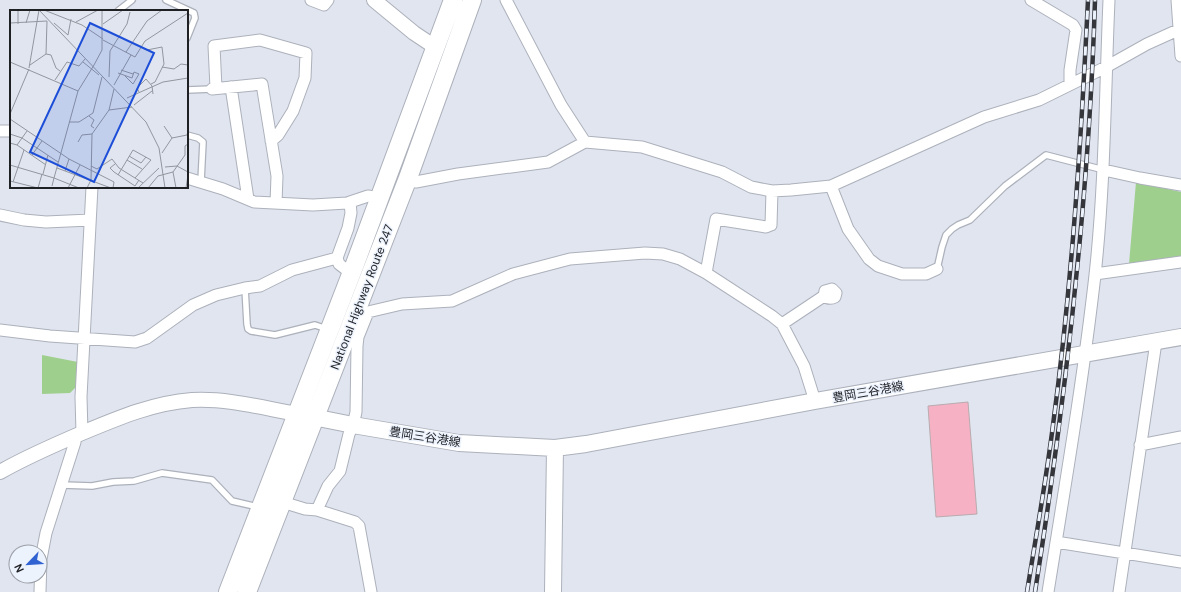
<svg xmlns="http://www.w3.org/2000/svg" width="1181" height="592" viewBox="0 0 1181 592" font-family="'DM Sans','Noto Sans JP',sans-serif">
<rect width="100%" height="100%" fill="#e0e5f0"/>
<!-- green -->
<path fill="#9fcf8d" d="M1136,182L1181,192V256L1129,264Z
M42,355L78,362V385L70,393L42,394Z"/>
<!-- building -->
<path fill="#f6b1c5" stroke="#b8abae" d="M968,402L977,514L936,517L928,406Z"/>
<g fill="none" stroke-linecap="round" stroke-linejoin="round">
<defs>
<path id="service" d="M166,0L194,13L195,18L187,38
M118,11L132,0
M187,90L212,89
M187,135L198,138L203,142L201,181
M937,269L942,247L946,235L952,229L958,225L970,220L1005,186L1046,155L1104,170
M245,288L247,324L248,329L251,331L275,335L315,325L327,329
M62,485L92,486L113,482L134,481L162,473L212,480L232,501L258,507"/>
<path id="minor" d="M311,0L324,5L328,0
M506,0L561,105L585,142
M1031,0L1073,25L1076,30L1070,70V84
M1177,0L1181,56
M231,87L248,199
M216,88L214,46L260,40L306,53L305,78L293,111L278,135L271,141
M212,89L262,84L277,176L276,203
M0,131H11
M1104,170L1140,178L1181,185
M187,178L223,189L254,202L313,205L347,203L368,196L379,198
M408,178L416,182L458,174L548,162L585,142L642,147L722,172L751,187L772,191L791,190L831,186L984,117L1039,100L1106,67L1147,44L1178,30H1181
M831,186L848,229L869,259L878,266L902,274H926L937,269
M350,202L351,213L348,228L337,258L339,264L352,274
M0,215L24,220L46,222L90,220
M706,273L716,219L766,227L771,225L772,191
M1095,274L1181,262
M355,315L402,304L452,301L513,274L570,259L645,253L663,254L680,259L706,273L772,316L782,324L804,366L815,401
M782,324L824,296L825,291L832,289L836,293L835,297C831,299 828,299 824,296
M0,330L50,336L135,342L147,338L193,305L216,295L245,288L260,286L292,270L337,258
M82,433L81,397L92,187
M1140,445L1181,437
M282,502L305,509L317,510L355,522L359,526L371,592
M317,510L328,486L340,471L349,434L353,425L356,412L357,346L358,337L368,312
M1056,542L1181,562
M40,592L41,559L46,533L75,442L72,437
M1048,592C1065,486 1083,381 1095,275C1105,184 1105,92 1109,0
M1119,592L1156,342"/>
<path id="tertiary" d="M374,0L414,33L435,47
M0,472C26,457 54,445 82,433C118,418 153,403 192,400C227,398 263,408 297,414"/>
<path id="secondary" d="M303,415L353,425L459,443L555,448L586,444L815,401L1181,337
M553,592L555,448"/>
<path id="trunk" d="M228,592L355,264L453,0
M247,592L408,178L472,0"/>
</defs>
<!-- service casing -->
<use href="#service" stroke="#acb1bb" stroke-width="8"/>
<!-- minor casing -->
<use href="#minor" stroke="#acb1bb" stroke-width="13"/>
<!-- tertiary casing -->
<use href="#tertiary" stroke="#acb1bb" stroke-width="16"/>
<!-- secondary casing -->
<use href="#secondary" stroke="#acb1bb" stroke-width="18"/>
<!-- trunk casing -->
<use href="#trunk" stroke="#acb1bb" stroke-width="20"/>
<!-- service -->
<use href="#service" stroke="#fff" stroke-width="5.5"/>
<!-- minor -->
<use href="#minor" stroke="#fff" stroke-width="11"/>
<!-- tertiary -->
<use href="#tertiary" stroke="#fff" stroke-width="14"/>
<!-- secondary -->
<use href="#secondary" stroke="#fff" stroke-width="16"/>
<!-- trunk -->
<use href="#trunk" stroke="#fff" stroke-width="18"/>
<defs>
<path id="rail" d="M1027,592C1036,536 1046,481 1053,425C1072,284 1081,142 1088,0
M1035,592C1066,396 1089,199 1095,0"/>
</defs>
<!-- rail casing -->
<use href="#rail" stroke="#34363b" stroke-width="4.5"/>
<!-- rail -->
<use href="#rail" stroke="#edf3fd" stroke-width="3" stroke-dasharray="9" stroke-linecap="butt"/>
</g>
<g text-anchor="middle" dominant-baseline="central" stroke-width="3" stroke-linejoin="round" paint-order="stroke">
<!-- street labels -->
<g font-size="12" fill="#1e2024" stroke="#edf3fd">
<text transform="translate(362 297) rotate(-69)">National Highway Route 247</text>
<text transform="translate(868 392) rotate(-10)">豊岡三谷港線</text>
<text transform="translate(425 437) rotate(9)">豊岡三谷港線</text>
</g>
</g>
<!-- overview -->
<g transform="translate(10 10)">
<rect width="178" height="178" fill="#e0e5f0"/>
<path fill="none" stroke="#92969e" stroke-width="1" d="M29,0L136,112L149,138L155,178M34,0L72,15L93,29M66,12L88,0M0,13L37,11L36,44L20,55M16,13L20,0M44,13L58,25L61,9M8,14V0M93,14L113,0H124M93,30L125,47L135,31L178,3M130,36L137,40L152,37L154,54L145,72L141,74M116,42L137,11L152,0M36,44L41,45L46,58L50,61M0,52L68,81M73,52L89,65M84,55L92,40V0M152,57L164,59L171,54L178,55M19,58L29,0M111,60L123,64M108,63L122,68L124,62M115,66L123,74L129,64L124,62M99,67L100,41L117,14L120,2M45,70L57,52L69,56L75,49M104,75L121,45M129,82L127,78L136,69L142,76L143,84M117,88L153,72L178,68M124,95L142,81M99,100L122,97M0,104L19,59M79,106L84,110L81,116L84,118M0,109L59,149L104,172L103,178M59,112H69L83,103L92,67M154,116L162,128M0,124L12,128L48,152M68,132L72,125L82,124M0,133L7,135L36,155M7,135L17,121M152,143L162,128L177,125L178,121M22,145L32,131M119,146L131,153L136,147M117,150L132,159M105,154L100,158L104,162L125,176L129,170M0,155L44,168L42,176M81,156L87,159L102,149L109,158L133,173M155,157L167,156L178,162M47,158L101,178M55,161L59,149M163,162L166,178M33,164L38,145M108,165L123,140L141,150L125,168M0,171L28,178M3,172L14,140M28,178L32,164M58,178L70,155M69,178L44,168L68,81L84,55M77,178L81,170L82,124L99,100L104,79M128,178L149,158M138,178L148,166L163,162L175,145V136L178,134M176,178L178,165"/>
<path fill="#1d4ed8" fill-opacity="0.15" stroke="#1d4ed8" stroke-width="2" d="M80,13L144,43L84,172L20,142Z"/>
<rect width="178" height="178" fill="none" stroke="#1e2024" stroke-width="2"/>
</g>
<!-- north arrow -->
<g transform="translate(28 564) rotate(245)"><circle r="19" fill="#edf3fd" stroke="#9a9fa6"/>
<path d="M0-3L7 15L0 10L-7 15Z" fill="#3162d1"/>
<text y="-6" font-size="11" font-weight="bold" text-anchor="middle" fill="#1e2024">N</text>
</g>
</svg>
